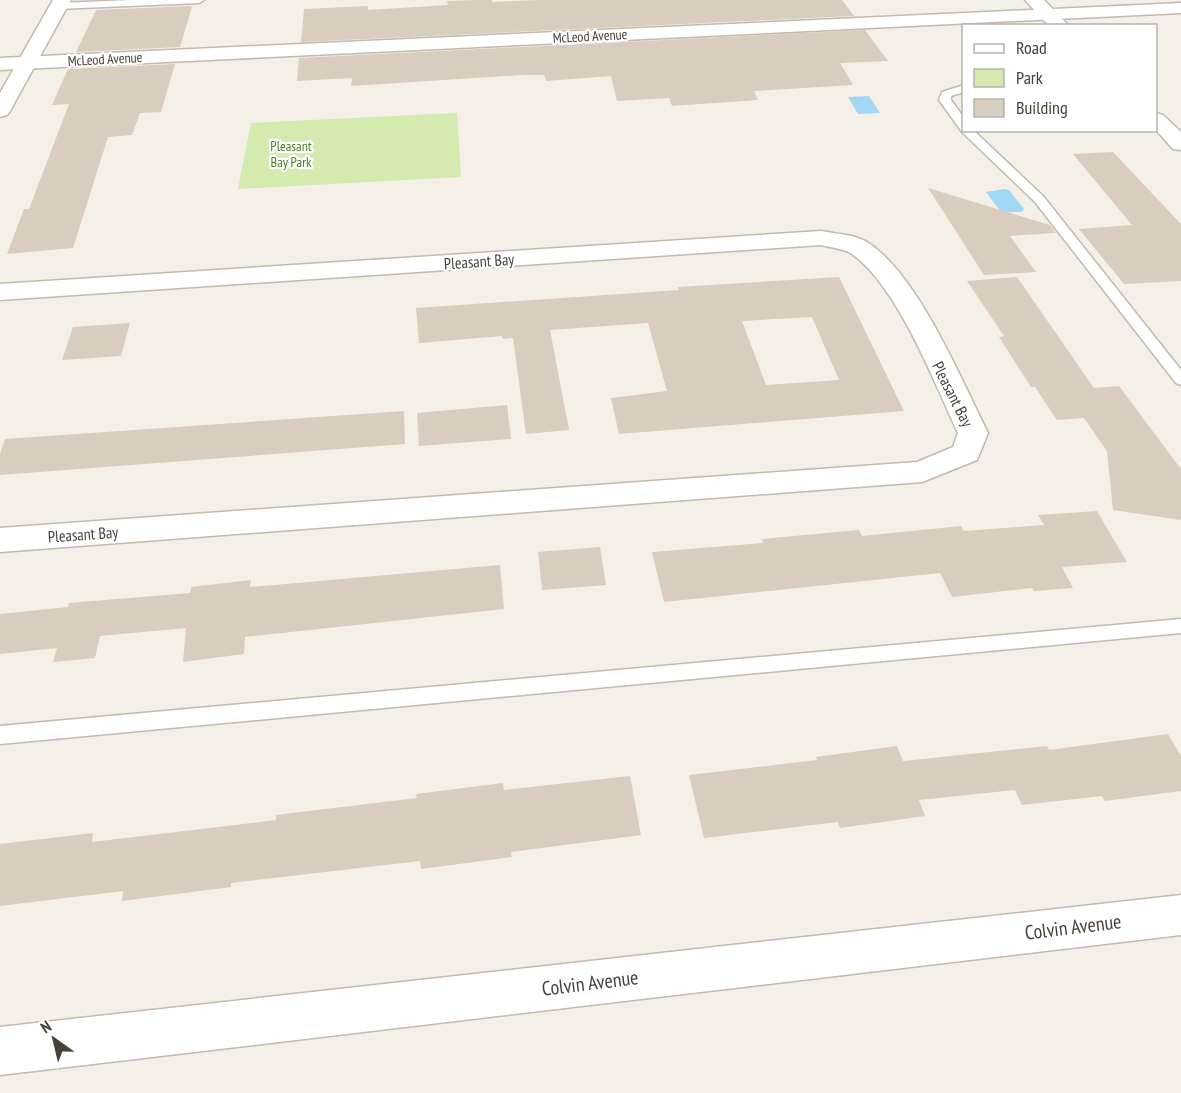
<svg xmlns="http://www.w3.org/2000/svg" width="1181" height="1093" viewBox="0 0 1181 1093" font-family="'PT Sans Narrow',sans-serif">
<rect width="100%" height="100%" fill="#f4efe7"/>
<!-- green -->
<path fill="#d4eaaf" d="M457,113L461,177L238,189L251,123Z"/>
<!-- water -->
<path fill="#a2d8f3" d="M869,96L880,113L858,114L848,97Z
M1004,189L1009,190L1024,209L1022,212H1001L986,192Z"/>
<!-- building -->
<path fill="#d9cdbf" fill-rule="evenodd" d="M475,0H492V2L538,0H842L854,16L301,42L304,9L368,6V10L448,5L447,1Z
M190,6L192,7L180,47L76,52L96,10Z
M865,30L888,61L840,63L853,85L754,91L758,100L672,106L669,98L617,101L611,76L546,81L544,75H522L351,86L352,78L297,81L299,58Z
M175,64L161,112L140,113L132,135L108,137L73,248L7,254L24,209H29L69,104L52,105L68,69Z
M1113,152L1181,224V281L1124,284L1079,229L1132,225L1073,154Z
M928,188L1050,225L1056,233L1010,236L1036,272L984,275Z
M839,277L904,411L619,434L611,398L667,391L648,323L550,330L569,430L526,434L513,338L503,339L502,336L419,343L416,308L679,290L678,287ZM812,317L839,380L766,385L742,321Z
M1017,277L1094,388L1119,386L1181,469V520L1113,510L1107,451L1084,418L1057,420L1035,387H1031L999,337L1004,336L967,281Z
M130,323L121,356L62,360L73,327Z
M507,405L511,439L419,446L417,413Z
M404,411L405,444L0,475V454L5,439Z
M1097,511L1127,562L1062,567L1073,588L1034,591L1032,588L952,597L940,573L664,602L652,552L763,543L762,539L859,530L862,536L961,526L964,531L1044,525L1038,515Z
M600,547L606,585L542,590L538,552Z
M500,565L504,609L245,637L244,654L183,662L186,628L100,636L95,658L53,662L57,648L0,654V614L68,607L69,603L190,593L191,587L251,580L250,587Z
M1168,734L1181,756V791L1105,801L1102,796L1022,805L1015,790L919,800L925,816L840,828L838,822L704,838L689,775L817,760L816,757L897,746L903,761L1047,746L1049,750Z
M630,776L641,835L511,852L512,857L421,869L420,861L231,883V887L122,901L123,891L0,906V844L93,833L92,842L276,820V815L417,798L416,794L503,783L504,790Z"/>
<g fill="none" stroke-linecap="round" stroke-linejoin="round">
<defs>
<path id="service" d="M131,0H204L199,3L58,9L53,6L58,3Z
M964,85V92L951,96V100L964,118V130H973L1043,196L1181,370V385L1176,383L1035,202L962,132L939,100L942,92Z
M1181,619V633L0,744V726Z"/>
<path id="minor" d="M53,0H71L10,111L7,115L0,117V93Z
M1025,0H1044L1069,26H1049Z
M1156,113L1163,115L1181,132V150L1173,149L1156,130Z
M821,231C836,234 856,234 870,244C919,278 961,379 988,433L977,460L922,482L0,552V528L917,462L953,447L958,433C934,382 898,287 852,254C843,248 831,248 821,245L0,300V284Z
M1181,895V935L0,1075V1027Z"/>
<path id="tertiary" d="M1181,3V13L0,70V58Z"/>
</defs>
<!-- service casing -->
<use href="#service" stroke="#c3b9ac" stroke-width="3"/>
<!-- minor casing -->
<use href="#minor" stroke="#c3b9ac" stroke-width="3"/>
<!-- tertiary casing -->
<use href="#tertiary" stroke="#c3b9ac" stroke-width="3"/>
<!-- service -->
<use href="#service" fill="#fff" fill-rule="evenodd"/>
<!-- minor -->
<use href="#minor" fill="#fff" fill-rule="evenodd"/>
<!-- tertiary -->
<use href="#tertiary" fill="#fff" fill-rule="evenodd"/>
</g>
<g text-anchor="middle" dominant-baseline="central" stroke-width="4.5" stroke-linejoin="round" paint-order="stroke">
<!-- far-street labels -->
<g font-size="14" fill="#483f36" stroke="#fff">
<text transform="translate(590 36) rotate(-3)">McLeod Avenue</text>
<text transform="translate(105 59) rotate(-3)">McLeod Avenue</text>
</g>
<!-- far-park labels -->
<g font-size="14" fill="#4d7c27" stroke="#fff">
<text x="291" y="146">Pleasant<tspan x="291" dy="16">Bay Park</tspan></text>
</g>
<!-- street labels -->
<g font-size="16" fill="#483f36" stroke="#fff">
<text transform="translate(479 261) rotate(-4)">Pleasant Bay</text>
<text transform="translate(953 394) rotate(63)">Pleasant Bay</text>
<text transform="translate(83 534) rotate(-4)">Pleasant Bay</text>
</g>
<!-- near-street labels -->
<g font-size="20" fill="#483f36" stroke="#fff">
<text transform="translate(1073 927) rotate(-7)">Colvin Avenue</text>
<text transform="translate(590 983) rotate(-7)">Colvin Avenue</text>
</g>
</g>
<!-- legend -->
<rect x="962" y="24" width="195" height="108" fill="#ffffff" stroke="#b6b2af" stroke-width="1.5"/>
<rect x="974" y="44" width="30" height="9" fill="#ffffff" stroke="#b6b2af" stroke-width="1.5"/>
<text x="1016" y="54" font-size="18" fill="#483f36">Road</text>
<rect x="974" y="69" width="30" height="18" fill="#d4eaaf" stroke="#b6b2af" stroke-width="1.5"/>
<text x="1016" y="84" font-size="18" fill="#483f36">Park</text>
<rect x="974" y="99" width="30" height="18" fill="#d9cdbf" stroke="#b6b2af" stroke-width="1.5"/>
<text x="1016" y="114" font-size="18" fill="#483f36">Building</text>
<!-- north arrow -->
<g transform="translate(54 1039) rotate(326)" stroke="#ffffff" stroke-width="4.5" paint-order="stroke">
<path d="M0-4.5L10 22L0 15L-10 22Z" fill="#483f36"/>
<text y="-9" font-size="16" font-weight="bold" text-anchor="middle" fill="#483f36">N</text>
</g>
</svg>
